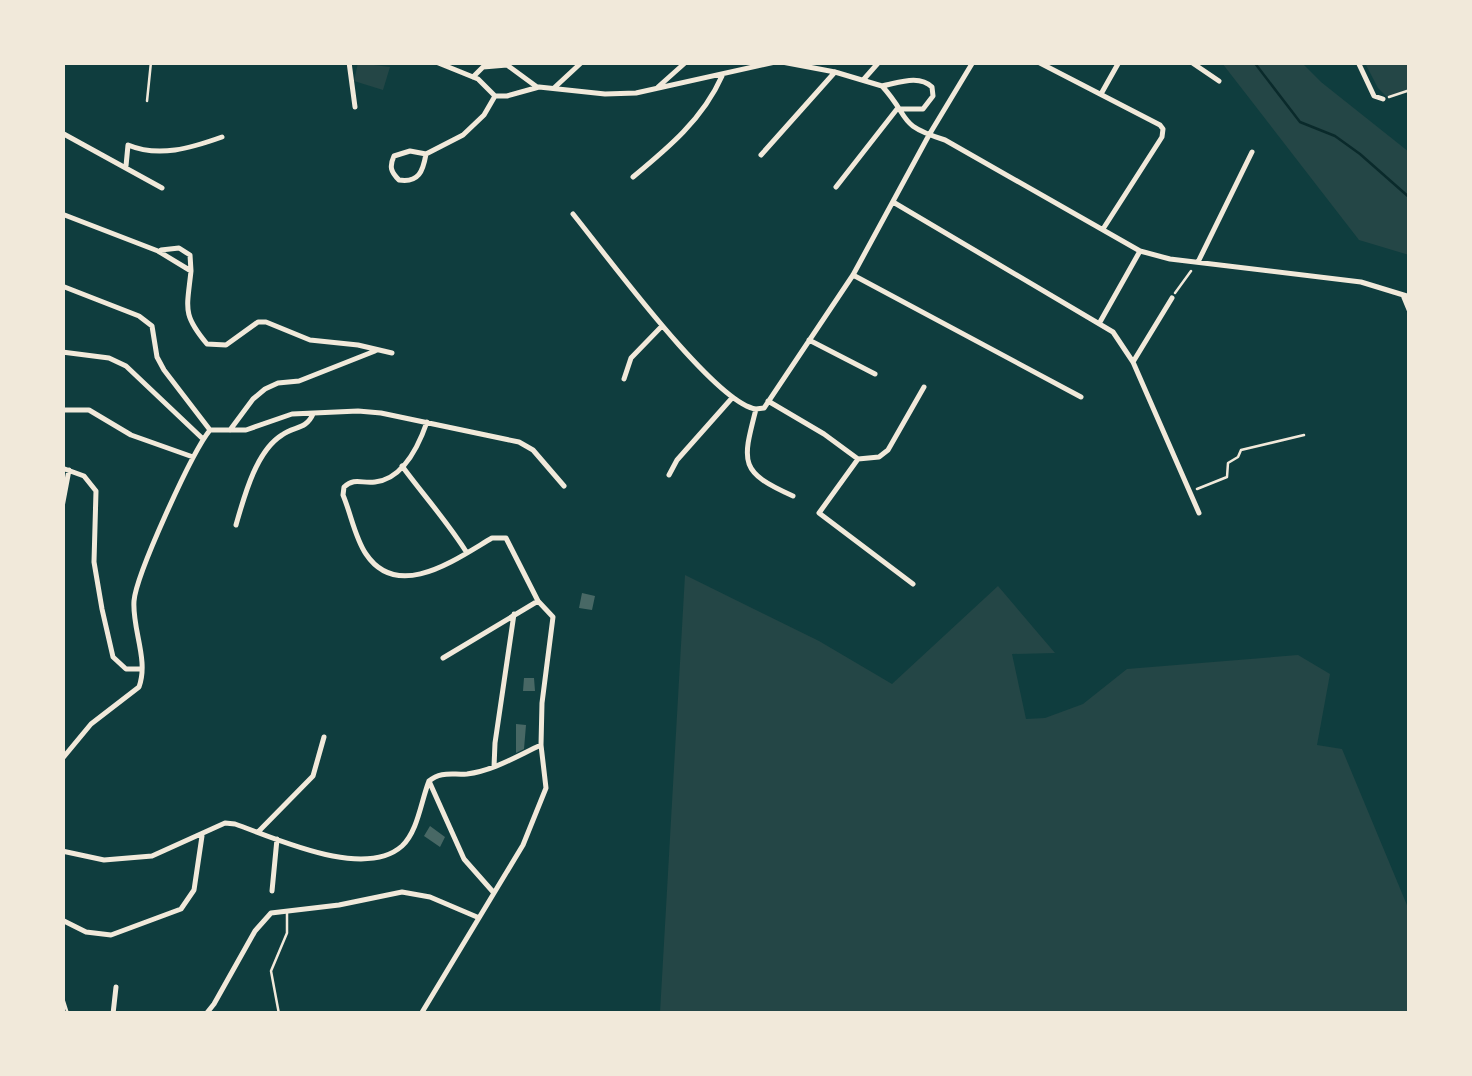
<svg xmlns="http://www.w3.org/2000/svg" width="1472" height="1076" viewBox="0 0 1472 1076" font-family="'IBM Plex Sans',sans-serif">
<rect width="100%" height="100%" fill="#0f3d3e"/>
<!-- green -->
<path fill="#244646" d="M358,63L390,67L383,90L354,81Z
M1222,63H1302L1321,82L1409,152V255L1359,240Z
M1365,63H1409V89L1387,97L1378,88Z
M685,575L819,641L892,684L998,586L1055,653L1012,654L1026,719L1045,718L1083,704L1127,669L1298,655L1330,674L1317,745L1342,749L1409,910V1013H660Z"/>
<g fill="none" stroke-linecap="round" stroke-linejoin="round">
<!-- stream -->
<path stroke="#0a2a2b" stroke-width="2.5" d="M1254,62L1300,122L1335,136L1360,154L1410,198"/>
</g>
<!-- building -->
<path fill="#486865" d="M582,593L595,596L592,610L579,608Z
M524,678H534L535,691H523Z
M516,724L526,725L524,749L516,753Z
M430,826L445,837L440,847L424,836Z"/>
<g fill="none" stroke-linecap="round" stroke-linejoin="round">
<!-- path -->
<path stroke="#f1e9da" stroke-width="2.5" d="M1389,97L1410,90
M147,101L151,62
M1175,293L1191,271
M1197,489L1227,477L1228,463L1238,457L1241,450L1304,435"/>
<!-- service -->
<path stroke="#f1e9da" stroke-width="2.5" d="M62,995L68,1014
M279,1014L271,971L287,933V912"/>
<!-- minor -->
<path stroke="#f1e9da" stroke-width="5" d="M349,62L355,107
M436,62L478,79L495,96H507L539,87L605,94L636,93L775,62
M782,62L835,72L882,86C912,119 895,124 945,140L1140,251L1170,259L1361,282L1410,297
M1038,62L1160,125L1163,129L1162,137L1103,229
M1191,62L1219,81
M1358,62L1374,96L1383,99
M473,77L483,67L507,65L537,87
M864,79L879,62
M658,87L686,62
M554,88L582,62
M1101,94L1119,62
M62,133L162,188
M426,154C423,171 419,183 399,180C391,172 389,167 394,156L410,151L426,154L463,135L484,115L495,96
M761,155L835,72
M126,166L128,145C159,158 191,148 222,137
M633,177C668,148 703,119 722,76
M836,187L897,109H923L933,96L932,87C919,74 898,83 882,86
M893,202L1113,332L1133,362L1199,513
M62,214L158,251L191,271C187,309 182,314 207,344L226,345L258,322H266L310,340L358,345L392,353
M573,214C604,252 715,404 756,409
M161,250L179,248L190,255L191,271
M1198,262L1252,152
M853,275L1081,397
M62,286L139,316L152,326L157,357L164,370L210,430
M1403,295L1410,312
M1100,322L1140,251
M809,340L875,374
M62,352L109,358L126,366L203,439
M1133,362L1172,298
M624,379L631,358L662,326
M768,401L824,434L858,459L879,457L888,450L924,387
M756,409L764,408L853,275L929,135L973,62
M756,409C742,463 739,472 793,496
M62,410H89L131,435L193,457
M427,422C419,445 403,479 375,482C362,484 355,477 344,487L343,495C351,514 355,538 366,554C398,602 456,559 492,538H506L538,601L553,617L542,703L541,745L546,788L523,845L494,893
M210,430H246L292,414L358,411L381,413L519,442L533,450L564,486
M230,430L253,399L265,389L278,383L299,381L375,351
M858,459L819,513L913,584
M402,466C424,496 447,521 467,553
M62,468L84,476L96,491L94,562L102,609L113,657L126,669H142
M669,475L677,460L732,398
M62,507L69,470
M236,525C244,497 256,451 282,435C294,426 306,430 313,414
M443,658L538,601
M62,759L91,724L139,687C149,660 132,629 134,601C136,575 192,452 210,430
M494,767L495,743L514,614
M429,781C441,771 452,775 467,774C493,771 517,756 541,745
M258,832L313,776L324,737
M62,851L104,860L152,856L225,823L235,824C275,838 364,880 402,846C418,831 421,801 429,781
M272,891L277,839
M62,920L86,932L111,935L181,909L194,890L202,836
M113,1014L116,987
M206,1014L214,1004L255,931L271,913L339,905L402,892L430,897L477,917
M421,1014L494,893L464,859L429,781"/>
</g>
<!-- border -->
<rect width="1472" height="1076" fill="none" stroke="#f1e9da" stroke-width="130"/>
</svg>
